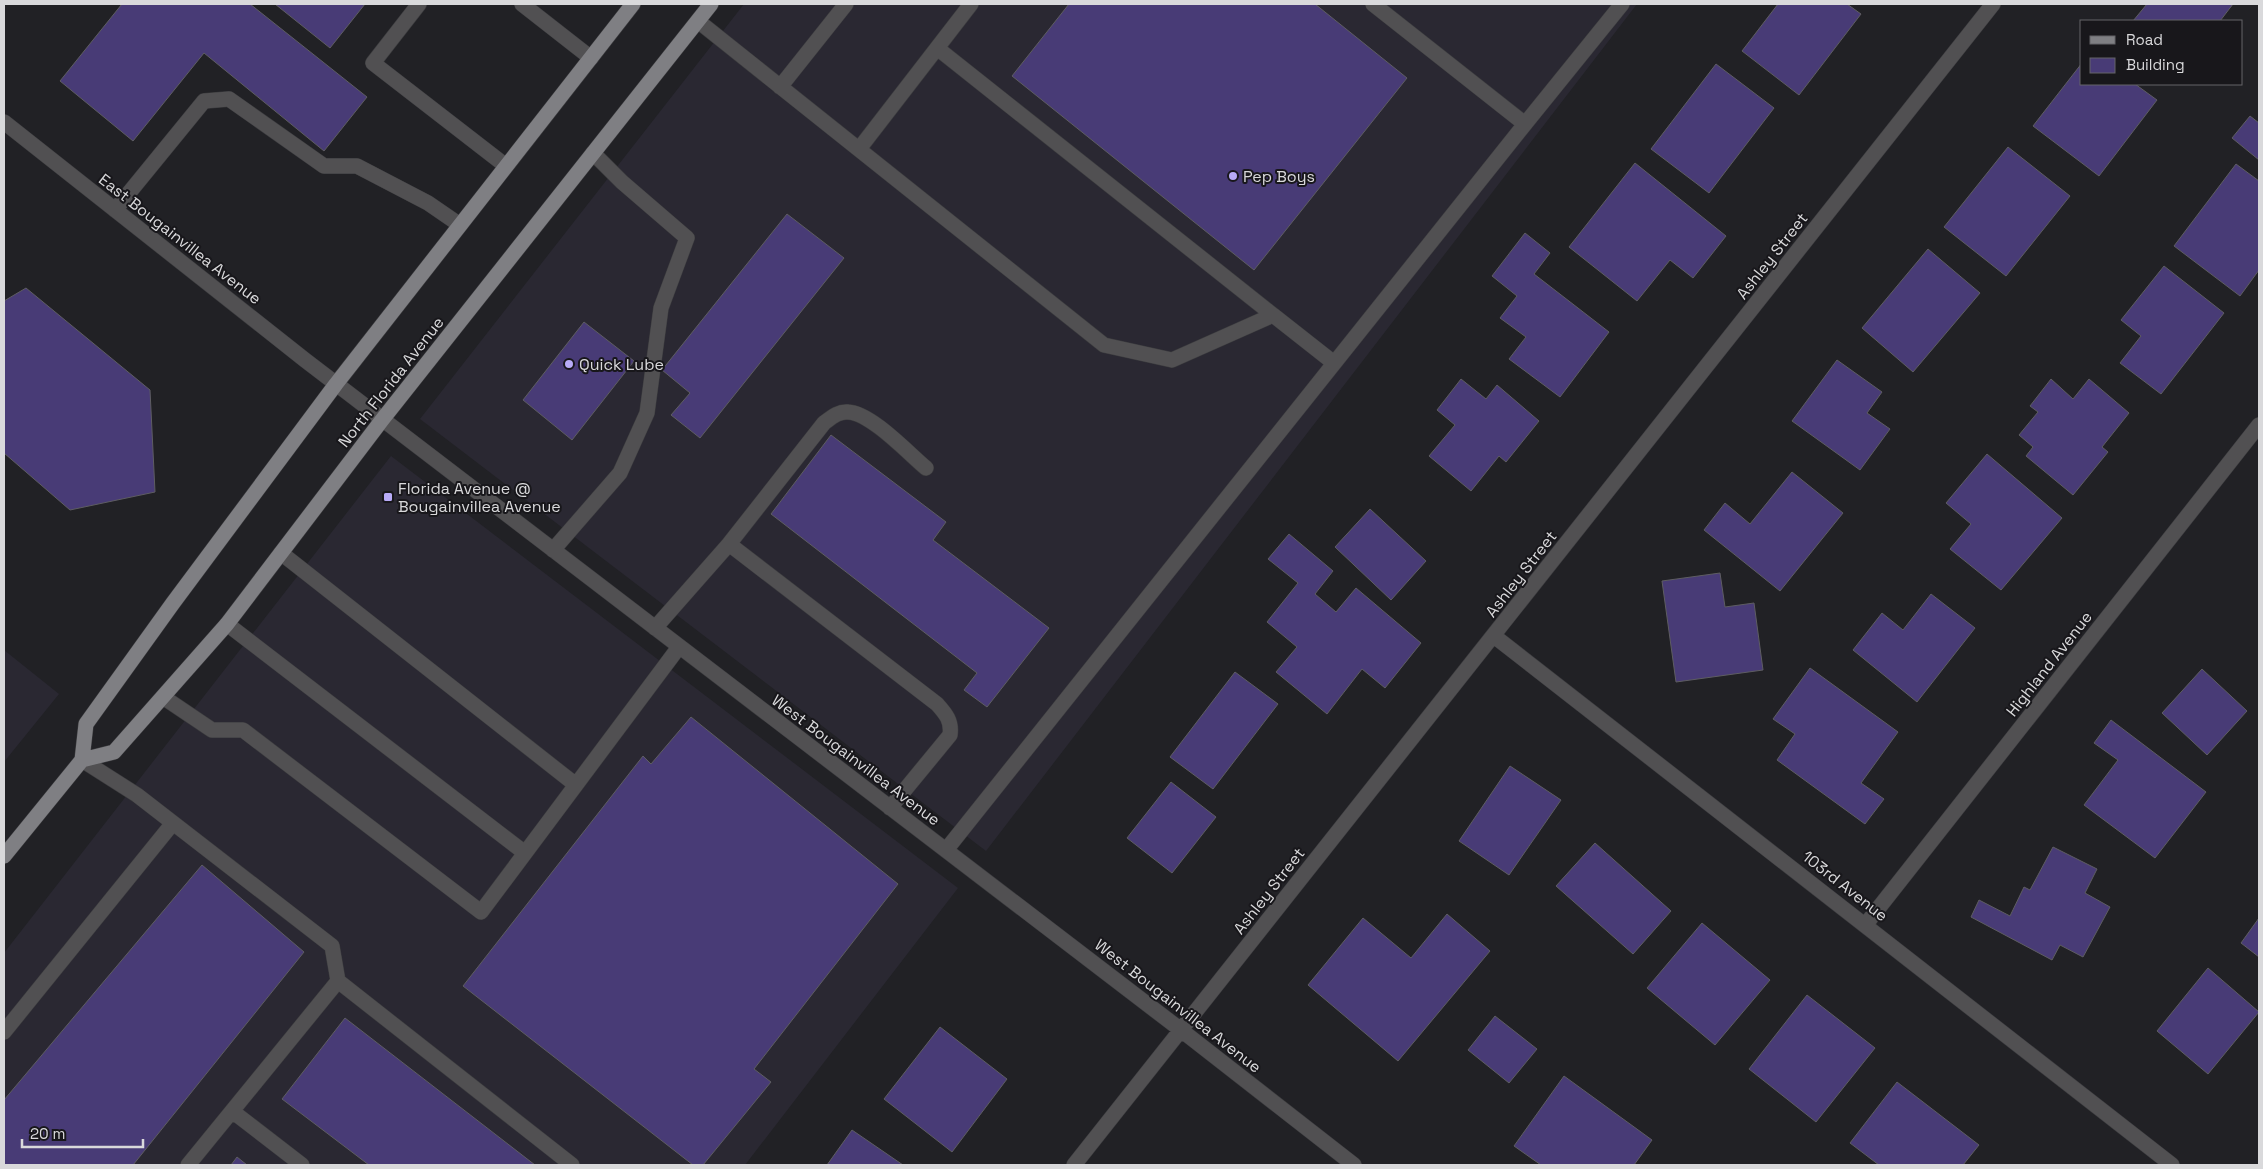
<svg xmlns="http://www.w3.org/2000/svg" width="2263" height="1169" viewBox="0 0 2263 1169" font-family="'Space Grotesk',sans-serif">
<rect width="100%" height="100%" fill="#212125"/>
<!-- built -->
<path fill="#2a2832" d="M744,4H1637L986,851L420,419Z
M391,456L958,888L745,1165H4V953Z
M4,650L59,694L4,762Z"/>
<!-- building -->
<path fill="#483b76" stroke="#5e5d62" d="M122,4H250L367,97L324,151L204,53L133,141L60,81Z
M275,4H365L330,48Z
M1069,4H1315L1407,78L1254,270L1012,76Z
M1778,4H1847L1861,14L1799,95L1742,51Z
M2147,4H2233L2220,21H2133Z
M2082,63V84H2135L2157,100L2099,176L2033,126Z
M1716,64L1774,108L1709,193L1651,149Z
M2250,116L2259,123V160L2232,138Z
M2008,147L2070,196L2006,276L1944,227Z
M1635,163L1726,236L1693,278L1670,260L1637,301L1569,247Z
M2236,164L2259,181V270L2240,296L2174,246Z
M787,214L844,258L700,438L671,415L690,393L662,370Z
M1525,233L1550,253L1534,274L1609,332L1560,397L1509,359L1526,337L1500,318L1517,296L1492,276Z
M1928,249L1980,293L1913,372L1862,328Z
M2164,266L2224,313L2161,394L2120,363L2141,336L2121,320Z
M26,288L150,390L155,492L70,510L4,453V301Z
M584,322L634,361L572,440L523,400Z
M1837,360L1882,392L1867,413L1890,429L1860,470L1792,421Z
M1461,379L1486,399L1497,385L1539,421L1506,462L1499,456L1471,491L1429,456L1455,425L1437,410Z
M2051,379L2073,399L2089,379L2129,413L2102,447L2108,452L2073,495L2026,456L2033,447L2019,435L2038,412L2030,406Z
M831,435L946,522L933,540L1049,628L987,707L964,690L977,673L771,514Z
M1987,454L2062,518L2001,590L1950,549L1971,524L1946,503Z
M1792,472L1843,513L1780,591L1704,530L1725,503L1750,524Z
M1370,509L1426,561L1391,600L1335,547Z
M1289,534L1333,571L1315,594L1336,612L1356,588L1421,643L1385,688L1362,669L1327,714L1276,672L1297,647L1267,622L1298,583L1268,559Z
M1720,573L1725,607L1754,603L1763,670L1676,682L1662,581Z
M1931,594L1975,628L1917,702L1853,650L1882,613L1903,630Z
M1810,668L1898,732L1861,783L1884,799L1865,824L1777,760L1795,734L1773,719Z
M2202,669L2247,711L2207,755L2162,713Z
M1235,672L1278,704L1213,789L1170,757Z
M691,717L898,884L754,1069L771,1082L703,1165H693L463,986L643,756L651,764Z
M2111,720L2206,792L2155,858L2084,805L2118,760L2094,743Z
M1510,766L1561,800L1509,875L1459,841Z
M1171,782L1216,817L1172,873L1127,838Z
M1595,843L1671,911L1633,954L1556,886Z
M2053,847L2097,869L2085,893L2110,907L2083,957L2060,945L2052,960L1971,917L1979,900L2010,916L2024,887L2030,890Z
M202,865L304,952L133,1165H4V1100Z
M1447,914L1490,951L1398,1061L1308,985L1363,918L1411,958Z
M2259,918V957L2241,943Z
M1702,923L1770,980L1715,1045L1647,988Z
M2208,968L2259,1012L2208,1074L2157,1031Z
M1807,995L1875,1048L1816,1122L1749,1069Z
M1495,1016L1537,1049L1509,1083L1468,1050Z
M345,1018L535,1165H369L282,1099Z
M940,1027L1007,1079L952,1152L884,1099Z
M1564,1076L1652,1140L1634,1165H1541L1514,1146Z
M1897,1082L1979,1145L1963,1165H1879L1850,1143Z
M852,1130L903,1165H827Z
M237,1157L247,1165H231Z"/>
<g fill="none" stroke-linecap="round" stroke-linejoin="round">
<defs>
<path id="minor" d="M419,4L373,63L506,166
M522,4L591,58
M698,21L1104,345L1172,360L1273,315L1334,363
M937,48L1273,315
M780,87L846,4
M4,122L305,360L1181,1030L1354,1165
M1525,124L1622,4
M859,149L971,4
M115,210L204,101L229,99L324,166H357L428,203L460,225
M729,544L937,704C946,714 952,721 950,735L890,808
M553,550L620,473L647,413L661,308L687,238L622,182L593,153
M281,553L576,785
M227,624L525,853
M655,628L729,544L824,423C832,417 839,411 848,412C871,413 908,453 926,468
M1494,636L2172,1165
M163,697L212,730H243L481,912L679,647
M82,760L137,795L332,946L338,981L188,1165
M946,850L1525,124L1373,4
M1866,924L2259,425
M338,981L572,1165
M4,1032L173,823
M232,1111L302,1165
M1074,1165L1993,4"/>
<path id="major" d="M82,760L114,752L227,624L382,420L711,4
M4,856L82,760L86,724L173,603L336,384L633,4"/>
</defs>
<!-- minor casing -->
<use href="#minor" stroke="#3b3b3e" stroke-width="16"/>
<!-- major casing -->
<use href="#major" stroke="#3b3b3e" stroke-width="16"/>
<!-- minor -->
<use href="#minor" stroke="#515052" stroke-width="15"/>
<!-- major -->
<use href="#major" stroke="#7f7f83" stroke-width="15"/>
</g>
<!-- markers -->
<g fill="#b8abf7" stroke="#18171b" stroke-width="2">
<circle cx="1233" cy="176" r="5"/>
<circle cx="569" cy="364" r="5"/>
<rect x="383" y="492" width="10" height="10" rx="2.5"/>
</g>
<g text-anchor="middle" dominant-baseline="central" stroke-width="4" stroke-linejoin="round" paint-order="stroke">
<!-- poi labels -->
<g font-size="16" fill="#d9d9db" stroke="#18171b" text-anchor="start">
<text x="1243" y="176">Pep Boys</text>
<text x="579" y="364">Quick Lube</text>
<text x="398" y="488">Florida Avenue @<tspan x="398" dy="18">Bougainvillea Avenue</tspan></text>
</g>
<!-- street labels -->
<g font-size="16" fill="#d9d9db" stroke="#18171b">
<text transform="translate(180 239) rotate(38)">East Bougainvillea Avenue</text>
<text transform="translate(1772 256) rotate(-52)">Ashley Street</text>
<text transform="translate(391 382) rotate(-52)">North Florida Avenue</text>
<text transform="translate(1521 574) rotate(-52)">Ashley Street</text>
<text transform="translate(2049 664) rotate(-52)">Highland Avenue</text>
<text transform="translate(856 760) rotate(37)">West Bougainvillea Avenue</text>
<text transform="translate(1845 886) rotate(38)">103rd Avenue</text>
<text transform="translate(1269 891) rotate(-52)">Ashley Street</text>
<text transform="translate(1178 1006) rotate(38)">West Bougainvillea Avenue</text>
</g>
</g>
<!-- border -->
<rect width="2263" height="1169" fill="none" stroke="#d9d9db" stroke-width="10"/>
<!-- legend -->
<rect x="2080" y="20" width="162" height="65" fill="#18171b" stroke="#656568"/>
<rect x="2090" y="36" width="25" height="8" fill="#7f7f83" stroke="#656568"/>
<text x="2126" y="45" font-size="15" fill="#d9d9db">Road</text>
<rect x="2090" y="58" width="25" height="15" fill="#483b76" stroke="#656568"/>
<text x="2126" y="70" font-size="15" fill="#d9d9db">Building</text>
<!-- scale -->
<path d="M22 1139v8h121v-8" fill="none" stroke="#d9d9db" stroke-width="2.5"/>
<text x="30" y="1139" font-size="15" fill="#d9d9db" stroke="#18171b" stroke-width="4" paint-order="stroke">20 m</text>
</svg>
